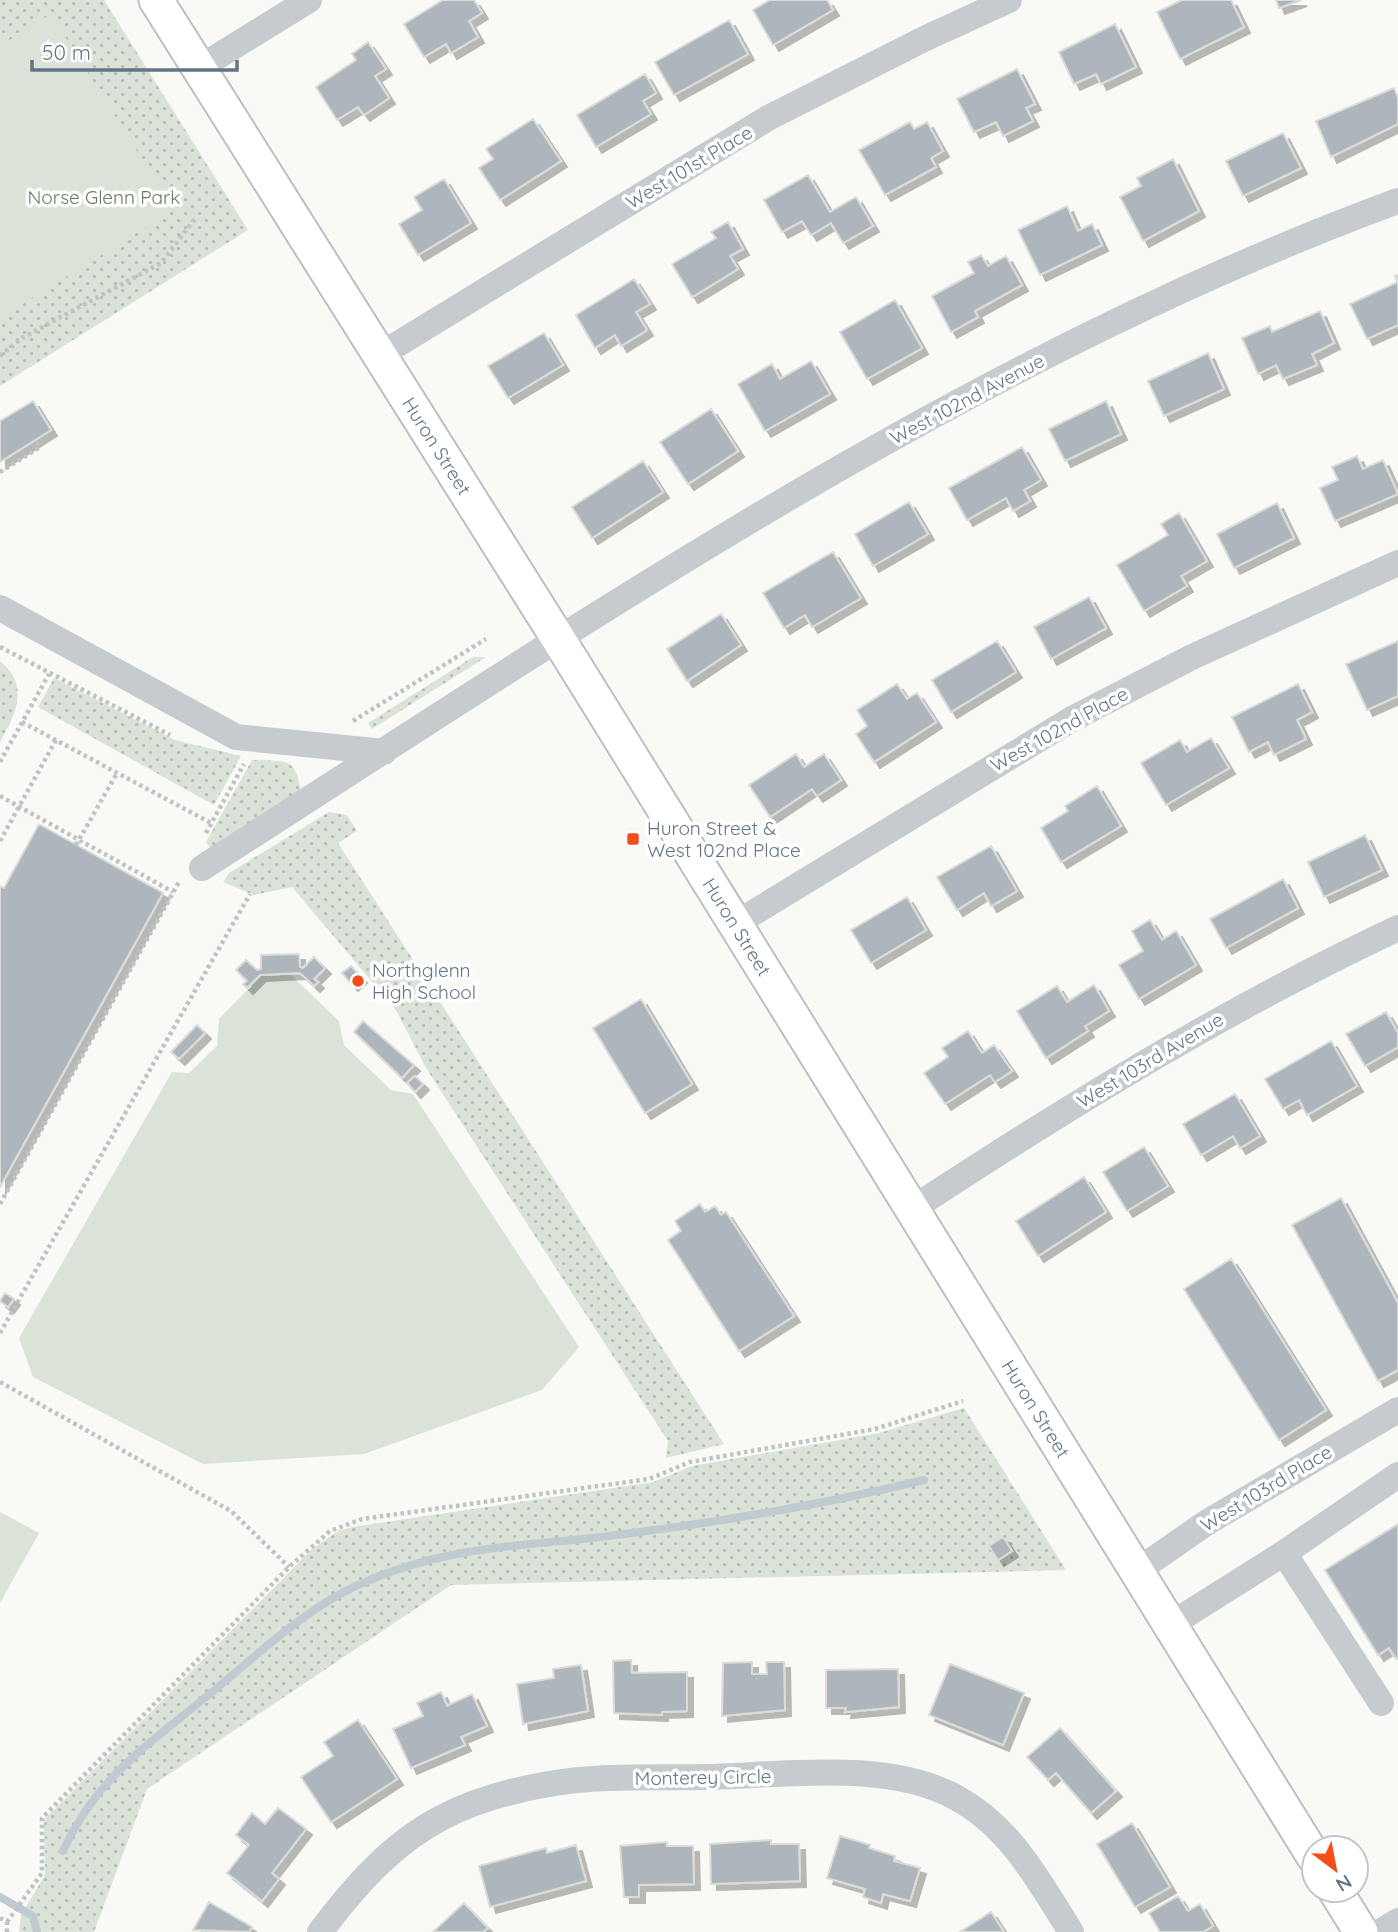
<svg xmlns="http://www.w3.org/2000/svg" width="1398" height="1932" viewBox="0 0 1398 1932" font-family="Quicksand,sans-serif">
<defs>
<pattern id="grass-dots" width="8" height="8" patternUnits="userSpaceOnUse" patternTransform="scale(1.75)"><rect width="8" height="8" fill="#dbe2d7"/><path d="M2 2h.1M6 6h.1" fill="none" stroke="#b5bcb4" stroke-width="1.8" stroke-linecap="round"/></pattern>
<filter id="shadow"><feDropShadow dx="6" dy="6" stdDeviation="0" flood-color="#0004"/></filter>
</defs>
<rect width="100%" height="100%" fill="#f9f9f6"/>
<!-- grass -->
<path fill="url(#grass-dots)" d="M0,0H104L248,230L0,386Z
M473,657H486L372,729L368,723Z
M0,661C30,685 16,714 0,742Z
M54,678L175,740L241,756L214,805L38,707Z
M252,760C287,762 295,755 301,793L210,848L206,842Z
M329,812L347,815L357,831L338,843L724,1444L666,1458L668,1441L426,1068L396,1010L292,887L254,895L223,882L229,873Z
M964,1408L1066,1570L451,1585L147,1789L94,1932H19L21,1915L45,1875L44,1820L312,1549L338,1531L352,1527L653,1482L692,1466L879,1433Z"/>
<!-- pitch -->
<path fill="#dbe2d7" d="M51,14L174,210L0,318V46Z
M291,975L339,1021L344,1045L391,1090L413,1094L579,1347L542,1390L364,1454L203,1464L33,1377L19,1338L172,1072L189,1073L217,1046L219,1019L261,976Z
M0,1512L39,1533L0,1603Z"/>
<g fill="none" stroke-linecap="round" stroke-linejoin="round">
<!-- stream -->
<path stroke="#bfcbd0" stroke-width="8" d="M63,1851C95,1781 143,1748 201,1701C249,1663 302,1610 358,1585C441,1547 512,1547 600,1537C709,1524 817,1506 924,1480
M0,1897L33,1916L37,1932"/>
</g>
<!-- building -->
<path fill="#acb6bc" stroke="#dbdbd8" stroke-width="2" filter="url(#shadow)" d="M443,0H474L482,13L469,21L478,37L451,53L446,44L424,57L404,24Z
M770,0H827L833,10L773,45L753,10Z
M1182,0H1231L1244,27L1180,59L1157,12Z
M1276,0H1301L1279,8Z
M729,20L748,54L674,95L655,62Z
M1115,24L1136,67L1101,84L1096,74L1074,84L1059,52Z
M368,42L386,69L375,76L389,98L364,115L358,107L337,120L316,87L356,60L352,54Z
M1017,69L1035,104L1026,108L1033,121L1003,136L996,122L974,132L957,99Z
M645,74L656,93L643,101L651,114L596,147L577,115Z
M1394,88L1398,98V124L1331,157L1316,121Z
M533,119L561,161L500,200L479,168L493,159L486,149Z
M910,122L914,129L927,122L943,151L931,158L936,167L885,195L859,150Z
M1283,133L1301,168L1243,196L1226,161Z
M1173,159L1199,211L1143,241L1120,197L1141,186L1137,178Z
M808,175L830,212L856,197L873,226L843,243L831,223L811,235L802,221L782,232L764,200Z
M444,179L471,223L418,255L399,224L422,210L414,197Z
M1067,206L1078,231L1092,224L1102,245L1040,275L1018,230Z
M728,222L743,249L730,256L738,269L692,297L672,264L716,238L711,232Z
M981,255L988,266L1006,256L1022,285L975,311L978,317L951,332L932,296L974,273L968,262Z
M1398,275V325L1367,339L1350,304L1398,282L1395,276Z
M634,279L650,304L636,312L647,330L621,346L615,335L595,348L576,315Z
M895,300L922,348L867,379L840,332Z
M1320,311L1334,343L1312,354L1317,365L1283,379L1276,365L1258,374L1242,338L1270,326L1272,332Z
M544,333L563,365L508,398L488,366Z
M1208,353L1224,389L1164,416L1148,381Z
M811,361L830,394L765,431L738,384L772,364L780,379Z
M33,401L51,430L0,462V421Z
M1106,401L1121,434L1065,461L1049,429Z
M711,409L738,451L688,484L660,442Z
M1022,447L1041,480L1024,490L1030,501L1013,511L1006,498L967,520L949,488Z
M1357,456L1363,469L1383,460L1398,494L1335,521L1320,488L1338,480L1332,467Z
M643,461L663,492L592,538L572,507Z
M909,502L928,534L873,566L855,534Z
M1277,503L1294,538L1234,568L1217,534Z
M1179,513L1207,561L1181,576L1187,586L1144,611L1117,565L1168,535L1161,524Z
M833,552L861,598L812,627L805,615L784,628L763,593Z
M1089,597L1106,628L1051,659L1034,627Z
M721,614L741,645L687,681L667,649Z
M997,641L1016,672L951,712L932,680Z
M1398,641V696L1367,710L1346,664Z
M897,684L907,699L917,693L936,722L874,762L856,734L867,726L857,710Z
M1298,684L1312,712L1297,720L1306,739L1274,755L1268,742L1249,752L1232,717Z
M1211,738L1229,768L1166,805L1141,763L1180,740L1187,752Z
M796,754L804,767L824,754L841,780L817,796L812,789L770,817L749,785Z
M1097,786L1121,826L1061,862L1041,828L1068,811L1065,806Z
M39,824L163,893L0,1187V886L4,888Z
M1365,835L1382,870L1324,897L1308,862Z
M991,846L1017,891L991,906L984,893L957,910L937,877Z
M1283,879L1298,908L1226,948L1210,919Z
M907,897L926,930L871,963L851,930Z
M1150,920L1162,940L1176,931L1196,965L1139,999L1119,965L1143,951L1132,931Z
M299,954L300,967L303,968L314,957L325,968L314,979L318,982L314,986L300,973L260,975L247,988L243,984L247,981L236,970L246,960L257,970L261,969V955Z
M351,966L361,977L352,985L342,973Z
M1094,985L1109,1011L1085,1026L1088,1031L1046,1058L1017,1011L1057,986L1067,1002Z
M641,999L692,1084L645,1113L593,1028Z
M1386,1012L1398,1033V1047L1365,1066L1346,1034Z
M363,1021L414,1065L402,1078L354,1032Z
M197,1025L205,1033L179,1059L171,1052Z
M968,1031L982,1053L994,1045L1012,1071L995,1082L990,1075L945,1104L924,1073L948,1057L942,1048Z
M1331,1041L1357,1086L1307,1115L1299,1100L1283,1109L1265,1079Z
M415,1076L423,1084L415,1092L407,1083Z
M1235,1094L1260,1136L1240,1148L1233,1136L1201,1155L1183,1124Z
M1144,1147L1168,1186L1127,1211L1103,1172Z
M1084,1177L1106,1212L1038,1256L1016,1221Z
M1341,1198L1398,1303V1370L1378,1381L1292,1225Z
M700,1204L705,1212L715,1206L721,1215L726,1212L794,1316L739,1351L668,1240L681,1231L675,1221Z
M1231,1259L1326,1410L1279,1440L1184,1289Z
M5,1293L14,1299L8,1307L0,1301Z
M1398,1524V1658L1396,1659L1389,1648L1378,1655L1325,1570Z
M1003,1537L1012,1551L998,1560L989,1546Z
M631,1660L632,1673L687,1672V1711L662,1712V1715L614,1713L613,1661Z
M752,1662V1674H767L766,1662H784L785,1710L722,1716L723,1663Z
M950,1664L1024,1693L1003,1745L929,1715Z
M581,1665L588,1711L523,1724L517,1684L554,1678L553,1669Z
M898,1669L899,1707L845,1712L846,1708H826V1670Z
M441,1692L447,1706L472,1694L487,1726L461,1737L465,1745L411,1768L393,1729L423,1716L417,1703Z
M358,1720L397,1779L331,1822L301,1777L333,1756L324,1742Z
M1060,1728L1116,1791L1091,1813L1056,1773L1048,1780L1027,1757Z
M278,1808L306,1829L272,1873L279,1879L262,1901L227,1873L249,1845L236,1835L252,1813L265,1824Z
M1132,1823L1170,1887L1135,1907L1097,1844Z
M840,1836L870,1845L869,1848L895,1856L894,1861L920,1868L910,1901L883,1894L881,1903L863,1897L865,1889L827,1878Z
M771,1840V1844H799L800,1881L711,1884L710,1844Z
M667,1842V1846H693L694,1884L639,1885V1897H624L620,1846Z
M576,1845L586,1881L490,1907L479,1866L546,1848L547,1853Z
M1178,1896L1188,1911L1200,1904L1213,1926L1203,1932H1160L1149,1913Z
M209,1902L252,1927L249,1932L193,1930Z
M464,1903L488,1928L483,1932H433Z
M991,1912L1004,1932H960Z"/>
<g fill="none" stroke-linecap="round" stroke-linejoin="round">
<defs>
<g id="major">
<path id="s1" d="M156,0L559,640L1314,1857"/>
<path d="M1335,1890L1361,1932"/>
</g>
</defs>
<!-- major casing -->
<use href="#major" stroke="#bcc0c4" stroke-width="37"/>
<!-- path -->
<path stroke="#c0c3c5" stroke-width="4.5" stroke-dasharray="3.5 3.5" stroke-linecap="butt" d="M0,356L22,338L161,263L195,219
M0,472L40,447L35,440
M0,647L170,735
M353,721L486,639
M22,722L211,823
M0,762L49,674
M0,796L173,892
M206,833L244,764
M0,841L56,740
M76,845L117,773
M0,1204L180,880
M0,1333L250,894
M0,1382L231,1511L289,1567
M0,1918L7,1922
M7,1922L42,1873V1818L289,1567L330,1531L362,1519L649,1479L690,1462L875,1429L963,1401
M7,1932V1922"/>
<!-- minor -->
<path stroke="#c6cbcf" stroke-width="26" d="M199,68L309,0
M380,355L768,118L924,39L1009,0
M0,608L236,737L384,752
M202,868C586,622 967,359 1398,201
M735,924L1072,719L1192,657L1398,563
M912,1209C1069,1106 1228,1008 1398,928
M1284,1553L1398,1475
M1137,1571L1206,1523L1398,1410
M1170,1625L1284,1553L1381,1703
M320,1932C354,1887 392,1843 443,1817C476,1800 513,1790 549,1784C601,1775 656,1778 709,1777C784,1775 887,1760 955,1797C1010,1826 1039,1881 1071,1932
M1380,1932L1398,1921"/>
<!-- major -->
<use href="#major" stroke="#fff" stroke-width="33"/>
</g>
<!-- markers -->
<g fill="#f44c1b" stroke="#fff" stroke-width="2.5">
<rect x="626" y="832" width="14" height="14" rx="3.5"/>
<circle cx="358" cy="981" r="7"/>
</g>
<g text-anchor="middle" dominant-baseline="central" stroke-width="7" stroke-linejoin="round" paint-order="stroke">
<!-- street labels -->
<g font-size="19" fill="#617584" stroke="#fff">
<text transform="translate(689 167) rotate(-31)">West 101st Place</text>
<text transform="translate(967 399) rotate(-28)">West 102nd Avenue</text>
<text stroke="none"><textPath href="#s1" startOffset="527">Huron Street</textPath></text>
<text transform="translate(1059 729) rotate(-29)">West 102nd Place</text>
<text stroke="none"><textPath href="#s1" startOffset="1094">Huron Street</textPath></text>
<text transform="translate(1150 1060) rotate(-31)">West 103rd Avenue</text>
<text stroke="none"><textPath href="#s1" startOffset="1661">Huron Street</textPath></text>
<text transform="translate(1266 1488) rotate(-31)">West 103rd Place</text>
<text transform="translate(703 1777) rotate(-1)">Monterey Circle</text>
</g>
<!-- park labels -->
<g font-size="19" fill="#667b61" stroke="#fff">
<text x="104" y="197">Norse Glenn Park</text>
</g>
<!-- poi labels -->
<g font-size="19" fill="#617584" stroke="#fff" text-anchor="start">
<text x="647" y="828">Huron Street &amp;<tspan x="647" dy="22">West 102nd Place</tspan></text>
<text x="372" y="970">Northglenn<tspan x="372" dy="22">High School</tspan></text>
</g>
</g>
<!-- north arrow -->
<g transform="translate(1335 1869) rotate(148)"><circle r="33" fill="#ffffff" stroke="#c0c8ce" stroke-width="2"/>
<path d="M0-5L12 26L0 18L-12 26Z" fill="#f44c1b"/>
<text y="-10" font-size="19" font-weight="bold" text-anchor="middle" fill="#617584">N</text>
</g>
<!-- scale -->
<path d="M32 60v10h205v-10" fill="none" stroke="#617584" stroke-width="3.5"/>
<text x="42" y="60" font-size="21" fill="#617584" stroke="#ffffff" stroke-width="5" paint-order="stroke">50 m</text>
</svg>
